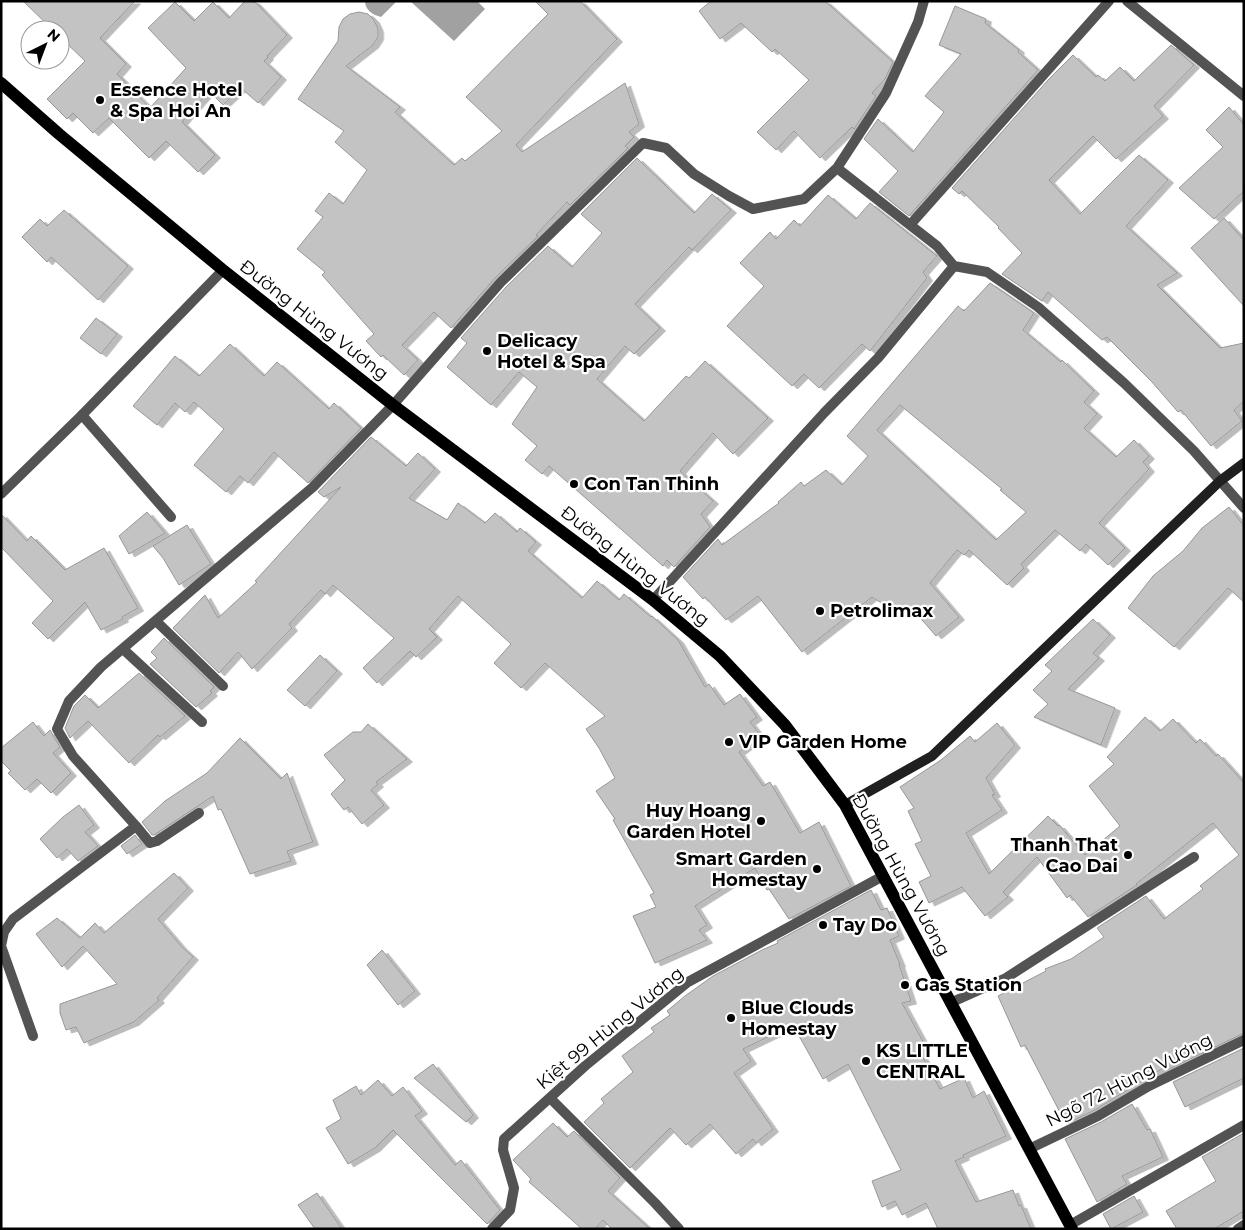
<svg xmlns="http://www.w3.org/2000/svg" width="1245" height="1230" viewBox="0 0 1245 1230" font-family="Montserrat,sans-serif">
<defs>
<filter id="shadow"><feDropShadow dx="5.5" dy="3" stdDeviation="0" flood-color="#0004"/></filter>
</defs>
<rect width="100%" height="100%" fill="#fff"/>
<!-- water -->
<path fill="#a1a1a1" d="M365,1H397L381,17C373,15 365,10 365,1Z
M410,1H477L485,9L454,41Z"/>
<!-- building -->
<path fill="#c3c3c3" stroke="#979797" fill-rule="evenodd" filter="url(#shadow)" d="M23,1H135L100,38L126,64L117,74L150,108L186,68L148,28L175,2L194,21L213,2L229,18L245,1H254L287,35L267,56L268,57L264,61L281,77L258,103L241,88L223,105L209,91L182,122L215,155L198,172L166,141L149,158L109,118L93,133L73,113L67,119L47,99L85,61L60,37V30H53Z
M535,1H580L617,39L516,145L522,152L625,83L639,124L629,132L634,137L625,146L628,148L570,205L567,202L536,235L538,236L496,277L451,328L434,312L402,345L418,360L404,375L383,355L381,357L366,341L374,334L322,275L325,272L297,249L323,217L315,211L329,193L343,204L367,170L335,142L344,131L298,99L338,41L339,27L343,19L350,14L359,12L368,14L374,20L378,29V37L373,45L346,66L400,107L395,112L454,165L462,158L465,161L502,131L466,97L548,14Z
M711,1H825L893,62L885,79L872,93L876,96L854,129L852,127L820,158L794,131L776,150L757,132L809,80L775,49L772,52L741,23L720,39L699,11Z
M955,6L986,19L985,23L1019,50L1018,52L1038,70L909,216L879,192L898,171L864,139L878,119L913,152L944,112L925,96L961,54L939,45Z
M1171,45L1194,65L1154,106L1163,116L1116,159L1093,136L1049,180L1080,214L1139,155L1168,180L1126,226L1177,273L1157,285L1220,348L1244,343V401L1234,410L1242,421L1211,446L1181,410L1178,412L1152,382L1107,337L1102,340L1048,292L1042,301L1002,274L1022,253L998,228L999,227L962,191L959,194L952,188L1049,79L1073,55L1096,77L1098,75L1105,81L1120,67L1134,81Z
M1229,107L1244,125V191L1214,219L1179,188L1223,147L1206,130Z
M637,158L694,213L712,194L731,210L692,250L689,247L635,304L660,328L634,354L625,346L597,379L644,421L686,376L689,378L705,361L768,418L733,454L713,433L680,471L713,501L701,514L710,527L674,567L667,560L663,566L549,466L542,474L525,460L537,446L512,424L537,387L519,372L491,405L447,367L467,343L461,338L506,287L548,246L572,267L602,233L581,214Z
M828,195L856,219L870,203L937,256L923,272L927,278L870,351L862,344L819,388L804,374L792,386L727,326L764,286L740,263L770,232L776,239L794,220L800,226Z
M64,210L128,266L98,300L51,257L47,262L22,237L40,219L47,226Z
M1224,218L1244,240V306L1191,248Z
M990,283L1034,313L1023,330L1061,362L1062,360L1094,391L1084,402L1097,414L1084,428L1116,457L1134,440L1149,456L1143,462L1149,469L1099,523L1125,548L1108,565L1086,544L1080,551L1055,530L1021,564L1024,568L1007,585L969,550L964,555L957,550L930,583L959,617L936,636L917,614L915,616L906,606L900,615L872,597L802,652L758,596L726,620L705,597L703,599L683,577L718,539L722,545L779,503L778,502L801,482L804,486L826,470L842,485L868,456L847,436L958,306L964,311ZM900,405L1002,489L1000,490L1026,512L996,540L877,430Z
M96,318L117,334L101,354L80,338Z
M230,344L264,376L277,362L329,409L334,403L361,428L308,483L274,452L248,483L240,476L226,492L194,465L224,429L194,402L185,412L175,403L157,425L133,406L175,356L199,376Z
M371,437L406,466L418,453L435,469L409,498L447,520L458,503L485,523L495,513L517,532L520,528L536,542L528,551L582,598L597,581L619,600L624,594L651,617L652,616L678,640L705,687L709,684L724,705L740,694L757,717L750,722L761,736L739,752L763,786L770,782L800,833L819,822L851,886L789,919L769,889L767,890L755,868L695,906L707,925L699,930L707,940L655,963L633,916L656,907L650,895L654,893L613,820L615,819L596,791L615,778L599,748L586,729L605,716L545,663L521,688L494,663L511,644L458,596L429,629L437,637L416,657L410,651L377,683L363,668L394,638L333,585L325,594L321,590L289,624L292,628L252,669L238,652L219,673L173,628L205,595L218,618L257,582L255,581L341,487L324,497L318,492Z
M1229,507L1244,526V602L1228,588L1174,647L1128,608L1153,576L1183,551L1202,528Z
M147,512L165,533L129,554L119,536Z
M1,514L27,541L31,536L65,570L104,548L138,608L122,617L123,619L101,630L85,602L48,639L32,623L53,601L1,547Z
M187,525L211,564L179,585L163,558L153,546Z
M1093,619L1110,635L1093,653L1099,658L1068,689L1115,708L1101,745L1034,717L1048,704L1033,690L1052,671L1045,665Z
M164,638L214,687L210,691L212,693L196,707L150,664L157,658L151,652Z
M320,655L337,671L305,706L287,690Z
M139,673L185,716L160,737L158,735L129,763L88,721L70,738L65,728L74,706L85,695L98,708Z
M1145,717L1160,731L1173,719L1196,743L1200,739L1216,756L1218,754L1244,783V1033L1167,1070L1165,1067L1095,1110L1066,1124L1025,1045L1021,1047L998,996L1046,971L1045,969L1071,959L1104,937L1097,928L1146,896L1164,919L1203,889L1200,886L1239,855L1213,823L1136,884L1137,885L1088,917L1070,895L1067,898L1037,857L1003,892L1008,897L985,916L962,887L929,903L919,882L931,876L915,844L922,841L908,811L914,808L900,787L941,760L970,736L975,742L997,723L1015,745L986,778L995,794L992,795L1002,810L966,833L989,874L1048,816L1058,826L1059,825L1085,855L1120,826L1089,786L1114,764L1107,757Z
M33,722L44,736L50,730L60,747L53,753L71,773L51,793L37,779L25,790L8,773L11,771L1,761V748Z
M368,724L407,759L376,782L378,784L371,790L384,805L362,824L348,807L344,810L331,794L345,780L324,755L353,732H361Z
M240,738L281,779L287,773L313,842L287,851L291,861L250,874L221,809L218,810L213,796L154,835H152L142,822L165,801L207,773Z
M79,805L94,825L85,832L98,846L78,861L67,849L57,858L40,839L63,817Z
M135,835L142,844L127,854L121,846Z
M174,873L188,888L158,919L181,946L193,957L157,998L159,1000L134,1022L84,1043L76,1027L66,1030L60,1013V1004L117,984L83,946L62,967L36,934L57,918L80,938L95,923L104,933Z
M871,890L881,910L887,908L899,936L890,940L900,964H899L911,1001L902,1003L926,1047L919,1050L940,1089L964,1078L973,1098L984,1091L1006,1136L963,1155L964,1157L955,1161L976,1202L1013,1190L1019,1206L1021,1205L1031,1229H938L926,1203L902,1215L895,1201L882,1207L872,1181L901,1170L848,1064L823,1079L793,1025L743,1049L751,1061L734,1073L773,1129L756,1143L753,1139L736,1154L710,1124L686,1145L670,1128L630,1168L584,1122L604,1103L601,1099L633,1072L622,1056L654,1032L651,1028L670,1015L667,1011L685,996L713,976L762,950L778,943L777,941Z
M382,950L415,991L398,1005L367,965Z
M1244,1048V1078L1185,1107L1173,1082Z
M433,1064L473,1115L466,1122L414,1078Z
M378,1080L392,1096L403,1087L422,1111L415,1116L455,1165L461,1160L500,1210L487,1224L393,1130L375,1148L348,1164L326,1128L341,1119L333,1100L356,1086L361,1095Z
M1132,1104L1147,1130L1150,1129L1163,1157L1122,1176L1127,1184L1097,1202L1065,1139L1101,1122Z
M553,1123L567,1137L574,1131L620,1178L608,1191L650,1229H612L603,1220L595,1229H582L529,1182L531,1179L513,1160Z
M1244,1133V1211L1214,1229H1177L1166,1211L1216,1181L1202,1157Z
M317,1193L342,1229H315L298,1205Z
M1134,1196L1143,1212L1111,1229L1103,1214Z"/>
<g fill="none" stroke-linecap="round" stroke-linejoin="round">
<!-- lane -->
<path stroke="#535353" stroke-width="10" d="M171,517L82,415L223,270
M950,1003L1006,978L1194,857"/>
<!-- street -->
<path stroke="#535353" stroke-width="10" d="M1127,1L1244,96
M837,168L937,246L954,266L987,272L1038,307L1124,383L1194,451L1244,508
M910,225L1109,1
M1,494L82,415
M653,600L824,413L878,358L954,266
M156,621L223,686
M123,649L202,722
M136,826L150,843L157,841L199,813
M33,1036L1,946L4,932L13,919L136,826L73,756L57,729L69,701L101,667L313,487L393,405L501,282L643,143L666,148L694,174L729,196L753,209L804,199L837,168L886,93L918,22L924,1
M550,1098L655,1203L679,1229
M1029,1149L1098,1116L1149,1086L1244,1040
M1070,1225L1244,1125
M492,1229L510,1210L514,1188L503,1150L504,1139L585,1066L688,982L883,876
M1238,1229L1244,1225"/>
<!-- secondary -->
<path stroke="#202020" stroke-width="10" d="M845,805L932,756L1220,481L1244,463"/>
<!-- primary -->
<path stroke="#000" stroke-width="12" d="M1,83L59,134L223,270L393,405L653,600L720,656L785,725L845,805L1072,1229"/>
</g>
<!-- markers -->
<g fill="#000" stroke="#fff" stroke-width="2">
<circle cx="100" cy="100" r="5"/>
<circle cx="487" cy="351" r="5"/>
<circle cx="574" cy="484" r="5"/>
<circle cx="820" cy="611" r="5"/>
<circle cx="729" cy="742" r="5"/>
<circle cx="761" cy="821" r="5"/>
<circle cx="1128" cy="855" r="5"/>
<circle cx="817" cy="869" r="5"/>
<circle cx="823" cy="925" r="5"/>
<circle cx="905" cy="985" r="5"/>
<circle cx="731" cy="1018" r="5"/>
<circle cx="866" cy="1061" r="5"/>
</g>
<g text-anchor="middle" dominant-baseline="central" stroke-width="4.5" stroke-linejoin="round" paint-order="stroke">
<!-- poi labels -->
<g font-size="18" font-weight="bold" fill="#000" stroke="#fff" text-anchor="start">
<text x="110" y="90">Essence Hotel<tspan x="110" dy="21">&amp; Spa Hoi An</tspan></text>
<text x="497" y="341">Delicacy<tspan x="497" dy="21">Hotel &amp; Spa</tspan></text>
<text x="584" y="484">Con Tan Thinh</text>
<text x="830" y="611">Petrolimax</text>
<text x="739" y="742">VIP Garden Home</text>
<text x="751" y="811" text-anchor="end">Huy Hoang<tspan x="751" dy="21">Garden Hotel</tspan></text>
<text x="1118" y="845" text-anchor="end">Thanh That<tspan x="1118" dy="21">Cao Dai</tspan></text>
<text x="807" y="859" text-anchor="end">Smart Garden<tspan x="807" dy="21">Homestay</tspan></text>
<text x="833" y="925">Tay Do</text>
<text x="915" y="985">Gas Station</text>
<text x="741" y="1008">Blue Clouds<tspan x="741" dy="21">Homestay</tspan></text>
<text x="876" y="1051">KS LITTLE<tspan x="876" dy="21">CENTRAL</tspan></text>
</g>
<!-- street labels -->
<g font-size="18" fill="#000" stroke="#fff">
<text transform="translate(314 320) rotate(38)">Đường Hùng Vương</text>
<text transform="translate(635 566) rotate(38)">Đường Hùng Vương</text>
<text transform="translate(901 875) rotate(61)">Đường Hùng Vương</text>
<text transform="translate(610 1028) rotate(-39)">Kiệt 99 Hùng Vương</text>
<text transform="translate(1129 1080) rotate(-27)">Ngõ 72 Hùng Vương</text>
</g>
</g>
<!-- border -->
<rect width="1245" height="1230" fill="none" stroke="#000000" stroke-width="5"/>
<!-- north arrow -->
<g transform="translate(45 45) rotate(42)"><circle r="24" fill="#ffffff" stroke="#999999"/>
<path d="M0-4L9 19L0 12L-9 19Z" fill="#000000"/>
<text y="-8" font-size="14" font-weight="bold" text-anchor="middle" fill="#000000">N</text>
</g>
</svg>
